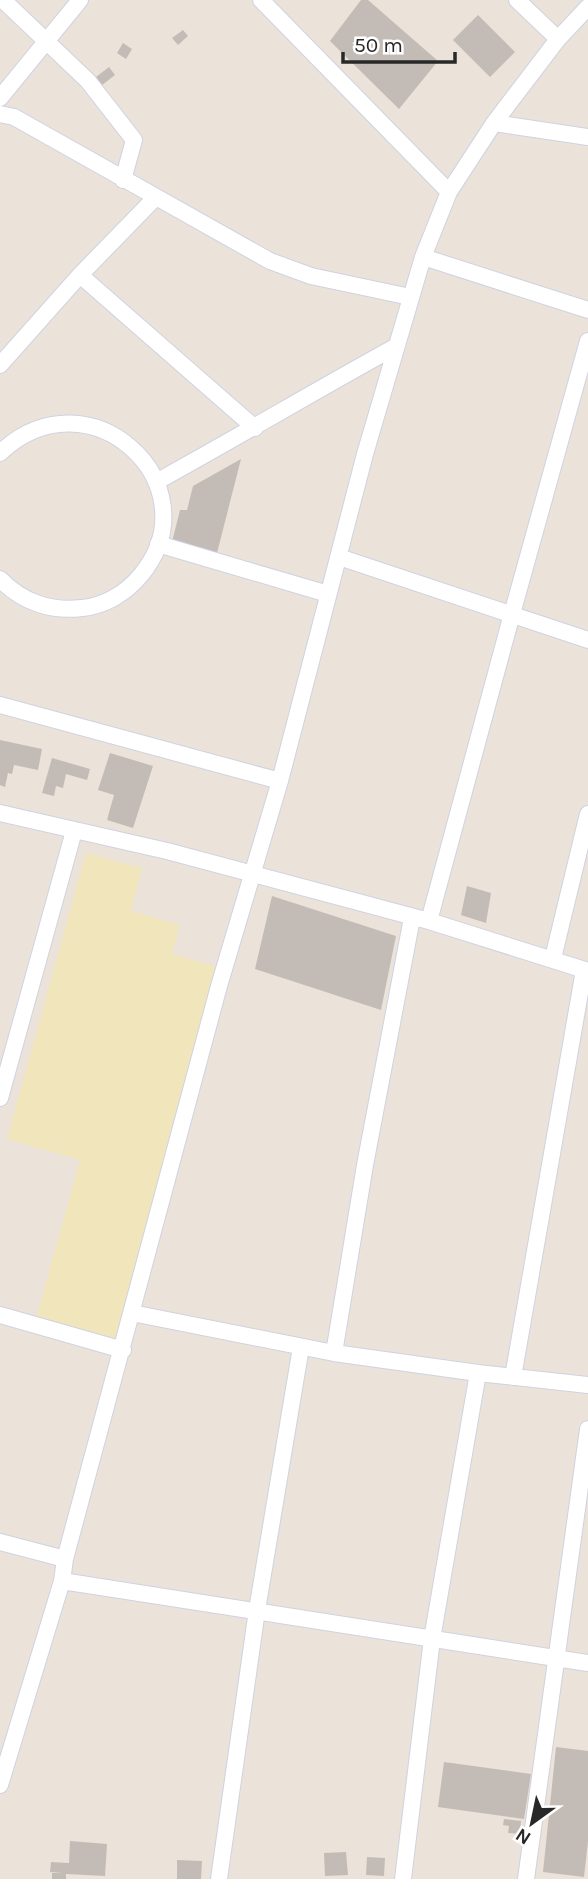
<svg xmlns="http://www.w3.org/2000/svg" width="588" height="1879" viewBox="0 0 588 1879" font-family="Karla,sans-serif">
<rect width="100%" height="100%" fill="#ebe2d9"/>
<!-- sand -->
<path fill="#f1e5bb" d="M86,853L142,868L131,911L180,925L172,954L227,970L122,1347L35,1322L80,1160L7,1139Z"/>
<!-- building -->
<path fill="#c3bcb6" d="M361,0H368L438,61L399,109L330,41Z
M478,15L515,52L490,77L453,40Z
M183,30L188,36L178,45L172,38Z
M123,43L132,49L126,59L117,53Z
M109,67L115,75L102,85L96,77Z
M241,459L217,553L172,542L180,510H187L193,486Z
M0,740L42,749L38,770L14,765L12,774L8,773L5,787L0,785Z
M110,753L153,766L133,828L107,820L114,795L98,790Z
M52,758L90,769L87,780L66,774L63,788L56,786L54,796L42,793Z
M467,886L491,893L486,923L461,915Z
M272,896L396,936L381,1010L255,969Z
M556,1747L588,1751V1841L584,1877L543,1872Z
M444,1762L531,1774L524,1819L438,1807Z
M504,1819L521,1821L520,1834L508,1833L509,1826L503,1825Z
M70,1841L107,1844L105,1876L66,1874V1879H52V1873H62L50,1872L51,1862L69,1863Z
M346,1852L348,1875L325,1876L324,1853Z
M367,1857L385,1858L384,1876L366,1875Z
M177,1860L202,1861L201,1879H177Z"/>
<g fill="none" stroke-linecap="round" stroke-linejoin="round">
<defs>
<path id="street" d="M3,0L88,81L134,140L123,180
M261,0L449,192
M517,0L558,39
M0,98L80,0
M0,114L14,117L270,261L311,276L410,297
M494,123L588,137
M423,257L588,310
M80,275L255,428
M0,365L80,275L155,198
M0,453C89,368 215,485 141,575C126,593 105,606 82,608C51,612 22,602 0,579
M156,482C236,438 315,391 395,347
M158,544L328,594
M339,557L588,640
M0,705L280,781
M0,813L167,851L429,921L588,971
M429,921L512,614L588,341
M553,958L588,814
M0,1098L74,831
M132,1313L334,1353L478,1373L588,1385
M0,1315L123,1350
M334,1353L365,1165L412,918
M513,1377L584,970
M0,1542L65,1559
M62,1581L588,1663
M0,1785L62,1581L65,1559L219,986L280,781L365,454L423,257L449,192L494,123L558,39L588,7
M219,1879L257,1610L301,1347
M403,1879L432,1639L478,1373
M526,1879L588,1429"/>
</defs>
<!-- street casing -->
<use href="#street" stroke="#cfd3e1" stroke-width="18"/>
<!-- street -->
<use href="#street" stroke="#fff" stroke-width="16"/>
</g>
<!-- north arrow -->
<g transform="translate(532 1823) rotate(213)" stroke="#ffffff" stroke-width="5" paint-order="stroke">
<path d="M0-5L12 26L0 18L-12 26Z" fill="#282828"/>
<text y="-10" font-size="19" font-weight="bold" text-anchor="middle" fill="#282828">N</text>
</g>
<!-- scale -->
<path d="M343 52v10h112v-10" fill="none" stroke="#282828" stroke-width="3.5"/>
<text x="354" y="52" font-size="21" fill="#282828" stroke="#ffffff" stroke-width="5" paint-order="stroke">50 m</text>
</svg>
